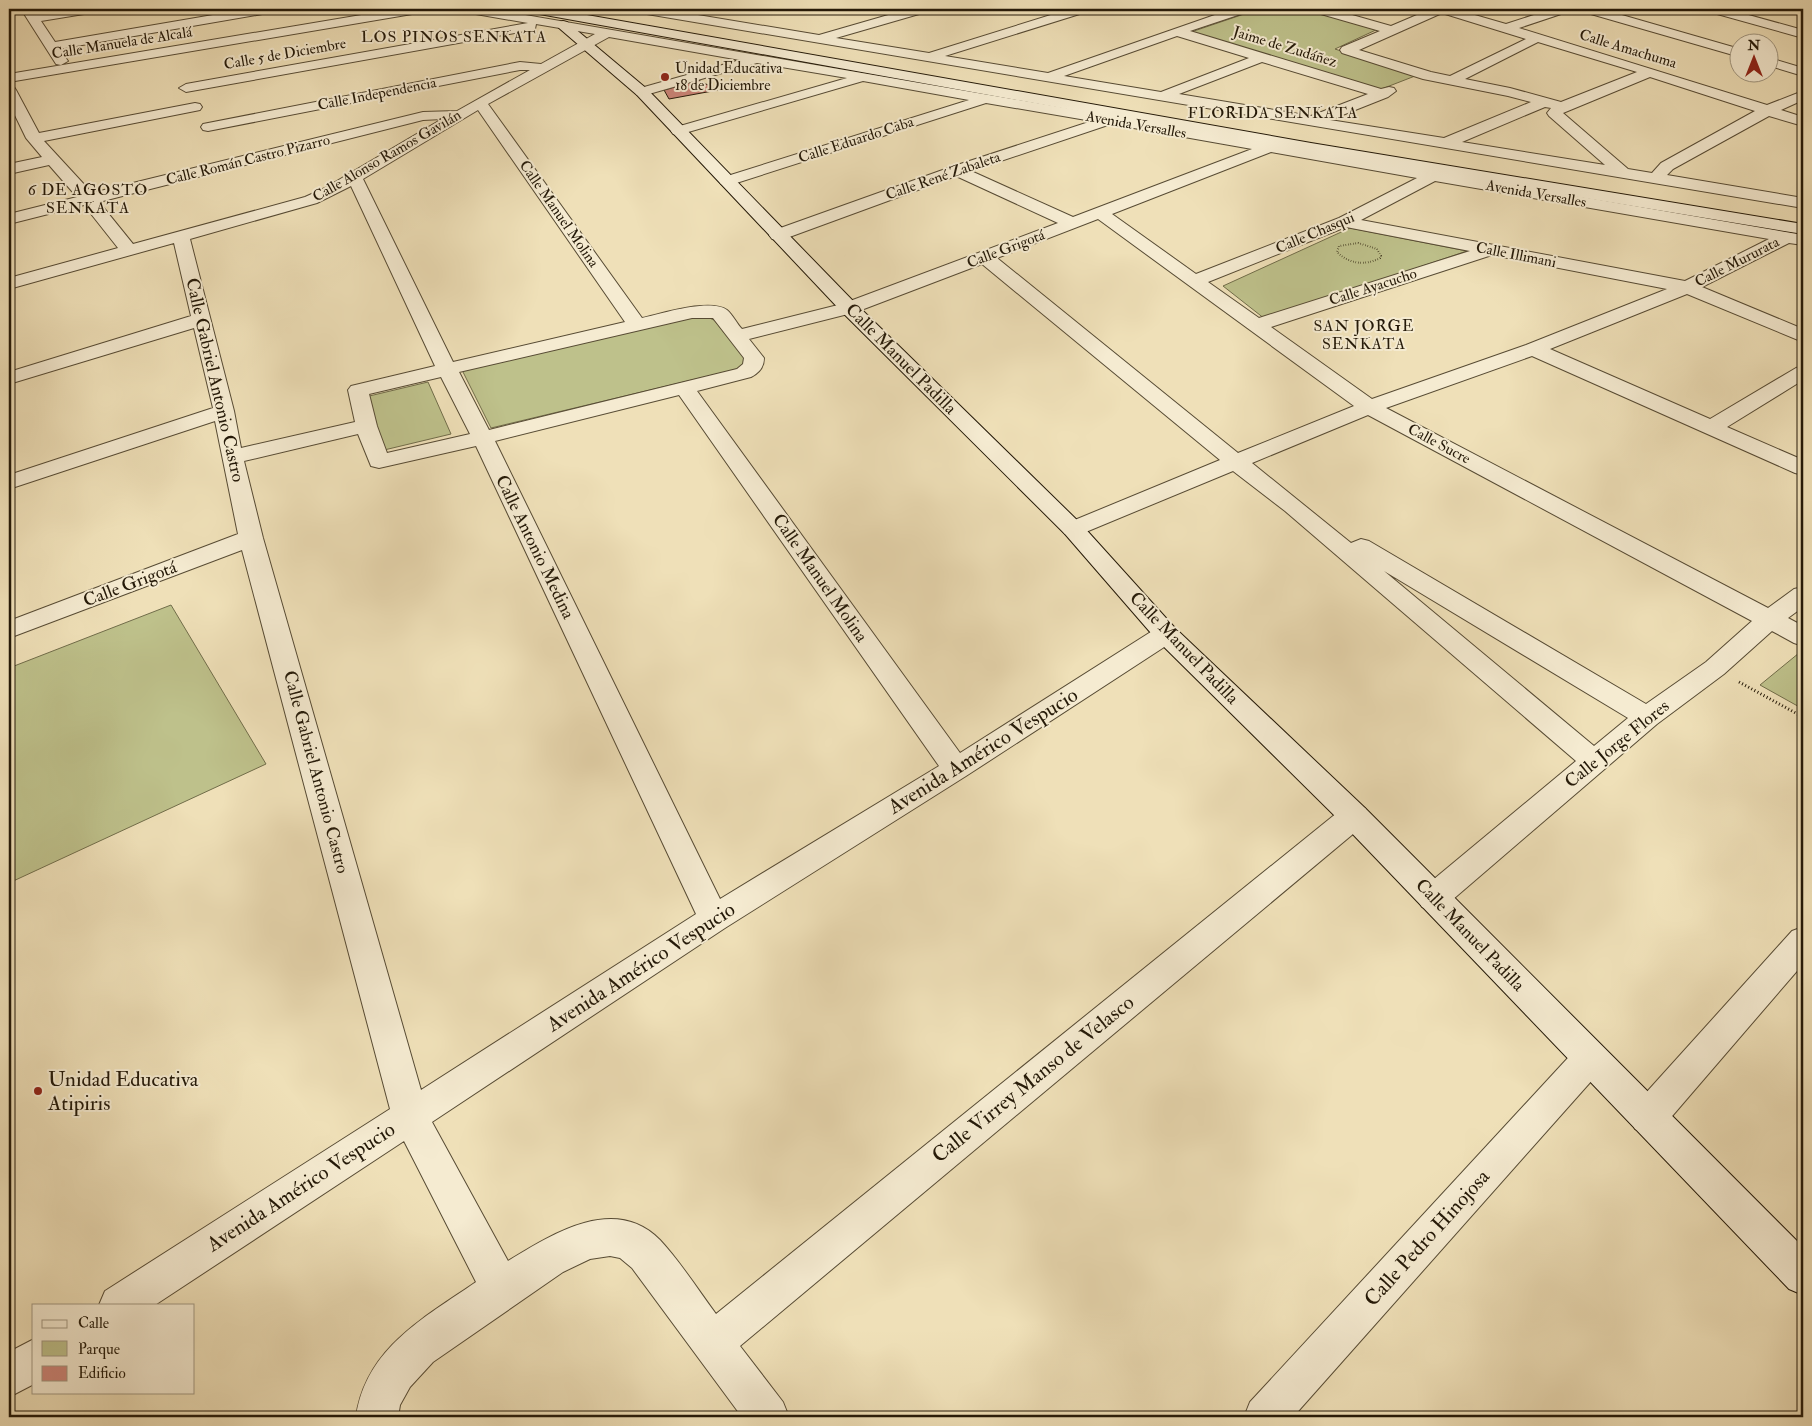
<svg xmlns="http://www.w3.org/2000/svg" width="1812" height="1426" viewBox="0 0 1812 1426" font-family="'IM FELL Double Pica',serif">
<rect width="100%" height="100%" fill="#efe0b8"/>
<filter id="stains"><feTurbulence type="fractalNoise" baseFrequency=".004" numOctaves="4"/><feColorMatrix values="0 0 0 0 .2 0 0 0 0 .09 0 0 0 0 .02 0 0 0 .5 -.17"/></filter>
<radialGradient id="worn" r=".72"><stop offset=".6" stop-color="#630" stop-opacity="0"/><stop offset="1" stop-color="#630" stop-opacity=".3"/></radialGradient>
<!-- green -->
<path fill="#bec18b" stroke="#716d4a" d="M1259,9H1308L1378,29L1335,49L1415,76L1379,90L1191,32Z
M1350,228L1467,251L1265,319L1223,286Z
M692,317H707L714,320L744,357L746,363L742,368L491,428L462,370Z
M428,382L451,434L380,451L361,398Z
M171,605L266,764L9,883V668Z
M1799,653L1803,655V709L1760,685Z"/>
<!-- building -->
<path fill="#cd8579" stroke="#241908" d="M698,80L718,90L669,99L664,90Z"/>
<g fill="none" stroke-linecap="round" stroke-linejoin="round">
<defs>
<path id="street" d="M21,9H33L36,14L68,9H96L90,13L41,21L55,42L248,9H274L268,13L59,49L68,61L61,65L56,64Z
M397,9H424L418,13L9,82V74Z
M464,9H490L1803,235V245L1789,243L1702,287L1803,329V342L1687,294L1550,349L1710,419L1796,368L1803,366V380L1727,427L1803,460V475L1795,473L1532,356L1386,408L1768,608L1794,589L1803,587V607L1788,618L1803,626V646L1794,643L1772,631L1724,674L1657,724L1444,907L1433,911L1422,907L1417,898L1422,889L1576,761L1285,511L1233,471L1081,534L1073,536L1065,534L1061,529L1065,524L1220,460L982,264L856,312L749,339L764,358C764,367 759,373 751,377L697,391L960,753L1157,628L1166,625L1175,628L1179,634L1175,640L966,776L725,928L432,1122L508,1261C552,1234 615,1194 660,1240C679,1260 699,1291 716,1314L1343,808L1354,805L1365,808L1369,816L1365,824L740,1346L783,1402L789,1417H742L632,1268L620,1258L610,1256L590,1259L563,1272L433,1362L410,1387L400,1405L398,1417H356C366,1348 424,1318 476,1282L404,1141L155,1305H99L105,1291L390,1109L242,550L9,638V621L238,534L215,421L9,489V475L213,408L194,328L9,384V372L191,316L174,243L9,289V278L118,248L84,205L9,224V214L77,197L49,165L9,174V164L42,157L26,138L9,103V86L14,87L16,90L39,133L195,103L200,104L202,107L200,110L195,111L44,141L92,193L423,112L457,111L530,70H520L208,131L203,130L201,127L203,124L520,62L541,64L595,34L536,24L535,29L531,30L186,92L179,88L186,84L528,23L470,13ZM609,37L740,60L637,89L635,92L637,95L642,96L757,63L847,78L673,128L671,131L673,134L678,135L863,81L969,100L721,178L719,181L721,184L727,186L986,103L1092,121L951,167L772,231L769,235L772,239L778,240L784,239L956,176L1058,223L842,304L742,329C737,324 733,315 727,310C710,298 661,314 642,318L488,104ZM478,110L625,322L453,362L363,179ZM442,119L325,188L305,197L133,244L99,202L423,120ZM1111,124L1252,149L1073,217L971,171ZM1271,152L1417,178L1339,218L1196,274L1112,214ZM1435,181L1769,239L1685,281L1361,220ZM351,186L435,366L351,386L348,390L355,422L241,448L234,411L190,239L317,203ZM1098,219L1354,406L1238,453L997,258ZM1346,227L1470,251L1259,318L1208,282ZM1492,255L1667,289L1526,345L1372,399L1271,327ZM692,318H713L744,358L743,364L737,369L489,430L459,372ZM441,377L470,434L387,453L377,426L369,394ZM679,395L939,766L720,899L495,441ZM1368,415L1752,621L1706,662L1646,704L1369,541L1361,539L1351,543L1252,463ZM358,434L371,466L379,468L476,446L696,914L421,1090L263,538L244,461ZM1384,571L1628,718L1594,746Z
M587,9H601L592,14L588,13Z
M635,9H662L819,35L909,9H928L926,12L836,38L929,53L1070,9H1088L1086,12L945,56L1048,73L1232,9H1249L1247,12L1190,31L1381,89L1389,87L1394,88L1396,91L1388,97L1330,120L1444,138L1531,102L1508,96L1423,79L1342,53L1340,50L1342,47L1380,31L1314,12L1312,9H1331L1391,26L1431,9H1454L1506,24L1552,9H1569L1567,12L1519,28L1767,105L1803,91V100L1781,110L1803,117V126L1769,116L1673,169L1667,175L1803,198V208L641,13ZM1442,13L1526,39L1450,76L1431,72L1359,50ZM1177,36L1249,58L1161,92L1064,76ZM1538,42L1637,72L1561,102L1510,88L1465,79ZM1262,62L1368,94L1311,116L1179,94ZM1650,77L1755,111L1661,163L1652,173L1628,169L1563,113ZM1545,107L1551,108L1547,113L1549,116L1605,165L1462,142Z
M1582,9H1601L1740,49V57L1584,12Z
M1708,9H1727L1803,30V38L1710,12Z
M1770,58L1803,68V76L1770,66Z
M1803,927V964L1661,1129L1648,1134L1635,1129L1630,1117L1635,1105L1792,931Z
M1590,1042L1602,1047L1607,1058L1602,1069L1293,1417H1244L1250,1402L1578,1047Z
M34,1339V1384L9,1397V1352Z"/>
<path id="secondary" d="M528,9H553L1311,143L1803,224V234L1311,153L534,13Z
M563,21L567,22L647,89L856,304L1081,524L1175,628L1365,808L1803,1247V1295L1789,1289L1343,824L1157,640L1065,534L842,312L637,95L559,28L557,25L559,22Z"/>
</defs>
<!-- street casing -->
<use href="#street" stroke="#574b34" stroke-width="2"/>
<!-- secondary casing -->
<use href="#secondary" stroke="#241908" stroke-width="2"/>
<!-- path-far1 -->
<path stroke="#241908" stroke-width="2" stroke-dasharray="0.5 2" stroke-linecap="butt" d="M1358,243L1377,249L1381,256L1380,258C1365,266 1349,264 1337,252L1339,246Z"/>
<!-- path -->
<path stroke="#241908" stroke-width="3" stroke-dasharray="1 2.5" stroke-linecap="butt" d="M1739,682L1803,717"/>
<!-- street -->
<use href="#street" fill="#f5ebd1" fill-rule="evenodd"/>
<!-- secondary -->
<use href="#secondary" fill="#f5ebd1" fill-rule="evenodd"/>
</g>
<!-- markers -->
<g fill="#8f2418" stroke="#f5ebd1" stroke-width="2">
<circle cx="665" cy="77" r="5"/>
<circle cx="38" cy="1091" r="5"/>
</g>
<g text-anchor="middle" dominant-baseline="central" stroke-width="4" stroke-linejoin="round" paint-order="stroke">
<!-- far-street labels -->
<g font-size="15" fill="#241908" stroke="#f5ebd1">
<text transform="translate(122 43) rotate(-9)">Calle Manuela de Alcalá</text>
<text transform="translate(1285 47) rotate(17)">Jaime de Zudáñez</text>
<text transform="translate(1628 49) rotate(17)">Calle Amachuma</text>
<text transform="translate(285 54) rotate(-10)">Calle 5 de Diciembre</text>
<text transform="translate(377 94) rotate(-11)">Calle Independencia</text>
<text transform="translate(1136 125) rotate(10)">Avenida Versalles</text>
<text transform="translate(856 140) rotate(-18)">Calle Eduardo Caba</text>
<text transform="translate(387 156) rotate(-30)">Calle Alonso Ramos Gavilán</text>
<text transform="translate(248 160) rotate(-14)">Calle Román Castro Pizarro</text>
<text transform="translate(943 176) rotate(-19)">Calle René Zabaleta</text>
<text transform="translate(1536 194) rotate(10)">Avenida Versalles</text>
<text transform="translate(559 214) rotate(55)">Calle Manuel Molina</text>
<text transform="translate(1315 233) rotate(-23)">Calle Chasqui</text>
<text transform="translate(1006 249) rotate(-21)">Calle Grigotá</text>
<text transform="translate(1516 255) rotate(11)">Calle Illimani</text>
<text transform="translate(1737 262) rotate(-27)">Calle Mururata</text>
<text transform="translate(1373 287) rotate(-18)">Calle Ayacucho</text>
<text transform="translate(1439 444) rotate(28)">Calle Sucre</text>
</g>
<!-- far-poi labels -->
<g font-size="15" fill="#241908" stroke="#f5ebd1" text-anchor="start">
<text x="675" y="68">Unidad Educativa<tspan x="675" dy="17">18 de Diciembre</tspan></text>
</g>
<!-- far-neighbourhood labels -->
<g font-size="16" letter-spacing="1" fill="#241908" stroke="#f5ebd1">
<text x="454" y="37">LOS PINOS SENKATA</text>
<text x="1273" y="113">FLORIDA SENKATA</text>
<text x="88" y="190">6 DE AGOSTO<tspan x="88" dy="18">SENKATA</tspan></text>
<text x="1364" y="326">SAN JORGE<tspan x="1364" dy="18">SENKATA</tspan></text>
</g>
<!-- street labels -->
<g font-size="18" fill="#241908" stroke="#f5ebd1">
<text transform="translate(901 359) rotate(45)">Calle Manuel Padilla</text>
<text transform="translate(215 380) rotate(77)">Calle Gabriel Antonio Castro</text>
<text transform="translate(535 547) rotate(64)">Calle Antonio Medina</text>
<text transform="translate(820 578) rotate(55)">Calle Manuel Molina</text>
<text transform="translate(130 584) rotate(-21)">Calle Grigotá</text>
<text transform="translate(1184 648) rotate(46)">Calle Manuel Padilla</text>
<text transform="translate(1617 744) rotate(-39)">Calle Jorge Flores</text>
<text transform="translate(316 772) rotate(75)">Calle Gabriel Antonio Castro</text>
<text transform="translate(1470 935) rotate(46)">Calle Manuel Padilla</text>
</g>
<!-- near-street labels -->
<g font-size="21" fill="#241908" stroke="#f5ebd1">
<text transform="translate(983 751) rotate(-32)">Avenida Américo Vespucio</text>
<text transform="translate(641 967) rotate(-33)">Avenida Américo Vespucio</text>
<text transform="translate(1033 1079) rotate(-39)">Calle Virrey Manso de Velasco</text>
<text transform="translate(301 1187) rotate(-33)">Avenida Américo Vespucio</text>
<text transform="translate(1427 1238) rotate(-48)">Calle Pedro Hinojosa</text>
</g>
<!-- near-poi labels -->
<g font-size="21" fill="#241908" stroke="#f5ebd1" text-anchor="start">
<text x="48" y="1079">Unidad Educativa<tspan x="48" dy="24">Atipiris</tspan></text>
</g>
</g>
<!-- margin -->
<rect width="1812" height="1426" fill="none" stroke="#efe0b8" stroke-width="30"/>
<rect x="10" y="10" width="1792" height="1406" fill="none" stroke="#241908" stroke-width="2.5"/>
<rect x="15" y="15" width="1782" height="1396" fill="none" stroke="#241908"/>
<!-- legend -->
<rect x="32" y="1304" width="162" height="90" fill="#f5ebd1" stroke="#a19781"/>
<rect x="42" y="1320" width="25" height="8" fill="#f5ebd1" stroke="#a19781"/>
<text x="78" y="1328" font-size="15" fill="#241908">Calle</text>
<rect x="42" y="1341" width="25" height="15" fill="#bec18b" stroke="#a19781"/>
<text x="78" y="1354" font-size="15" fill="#241908">Parque</text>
<rect x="42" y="1366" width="25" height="15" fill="#cd8579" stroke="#a19781"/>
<text x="78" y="1378" font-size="15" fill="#241908">Edificio</text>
<!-- north arrow -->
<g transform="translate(1754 58)"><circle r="24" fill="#f5ebd1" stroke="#a19781"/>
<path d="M0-4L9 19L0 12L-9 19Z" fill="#8f2418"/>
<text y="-8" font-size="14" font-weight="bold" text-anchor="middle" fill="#241908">N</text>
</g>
<rect width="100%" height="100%" filter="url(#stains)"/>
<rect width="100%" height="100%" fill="url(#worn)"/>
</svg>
